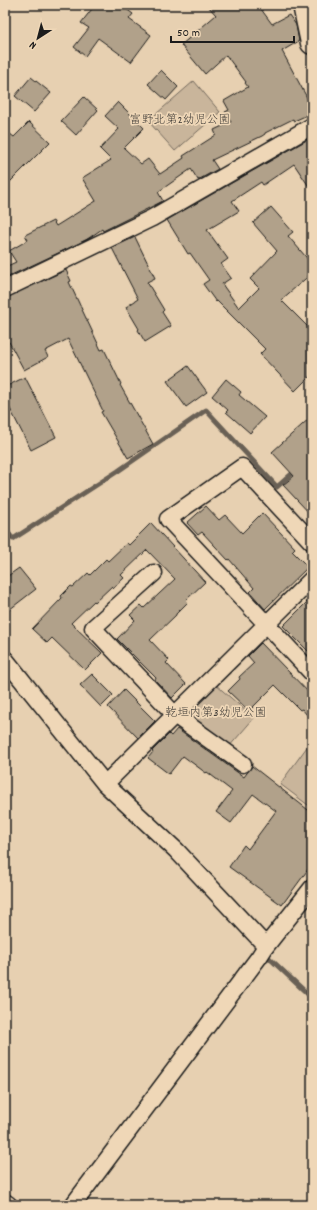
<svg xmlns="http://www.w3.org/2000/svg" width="317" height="1210" viewBox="0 0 317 1210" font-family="Dekko,'Klee One',sans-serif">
<rect width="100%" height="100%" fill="#e7d0b1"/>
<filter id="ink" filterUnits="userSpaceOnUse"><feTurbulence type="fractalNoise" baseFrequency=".025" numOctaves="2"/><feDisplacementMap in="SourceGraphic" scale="8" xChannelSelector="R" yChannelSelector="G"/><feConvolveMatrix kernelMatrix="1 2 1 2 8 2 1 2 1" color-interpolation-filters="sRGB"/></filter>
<g filter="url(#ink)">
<!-- green -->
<path fill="#c9b59b" stroke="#72685c" d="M194,81L220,112L175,151L148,121Z
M215,684L254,718L228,748L184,715Z
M312,740V808L280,784Z"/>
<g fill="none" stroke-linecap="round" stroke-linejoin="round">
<!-- stream -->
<path stroke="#696054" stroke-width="5" d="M5,529L13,539L118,471L206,410L277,487L296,470
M265,954L312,998"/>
</g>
<!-- building -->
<path fill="#b1a18a" stroke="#1c1c1c" d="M95,5H121L133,14L129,19L151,35L131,62L98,38L85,56L74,47L89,28L81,23Z
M207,5H258L272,24L289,15L296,25L299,41L282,51L312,107V113L294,121L293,119L265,133V134L262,136L212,160L218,169L198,180L191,169L158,192L163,201L103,231L102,229L86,240L5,278V267L16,262L9,251L28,240L25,235L53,221L56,226L96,201L82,178L111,160L100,149L119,129L105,116L118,102L144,128L124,148L141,164L148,159L160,174L184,158L183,156L216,135L214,130L231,122L225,112L229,110L224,101L248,87L245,83L246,82L226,55L205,74L181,45L216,15Z
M161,70L178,87L166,100L148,84Z
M31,77L51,93L34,112L15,96Z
M84,97L98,110L76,135L61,121Z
M29,122L50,142L5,187V130L14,137Z
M312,137V191L294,164L263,185L261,182L232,201L239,211L207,230L228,259L221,264L231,278L222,284L239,308L259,288L250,279L277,251L253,223L271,207L293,232L288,236L312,264V273L281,300L312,331V374L295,391L260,354L265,349L217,301L216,302L203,284L209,280L190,253L188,254L167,220Z
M135,237L155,278L147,282L164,310L162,312L171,326L145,342L138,330L139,329L126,307L138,299L112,248Z
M66,270L71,281L69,282L101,350L104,349L121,384L120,385L153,444L128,458L101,412L103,411L68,339L45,351L48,357L24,370L9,342L5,344V298Z
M188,366L207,392L186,407L167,381Z
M25,377L56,437L31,450L5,399V387Z
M226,379L241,392L239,395L265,417L250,433L226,412L228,410L212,396Z
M312,416V516L283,485L294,476L272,452Z
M206,506L219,520L225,515L242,533L262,513L295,548L292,551L308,567L265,609L250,592L254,588L229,559L228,560L202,532L198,535L187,523Z
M151,523L205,582L186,600L188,602L176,614V615L150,640L169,660L166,663L186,684L172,698L155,680L156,678L117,639L135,620L130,615L141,605L144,608L175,579L147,550L121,575L124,578L113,588L112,586L95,602L94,601L71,623L102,653L85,670L52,638L47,643L32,629L62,598L61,596L71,586L73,587L88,573L90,575L106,559L108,561L127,543L129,545Z
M19,568L36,589L5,613V578Z
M312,597V655L283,626Z
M261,643L312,696V721L302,709L300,710L275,685L249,711L228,691L240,679L239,677L254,663L248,656Z
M92,674L113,695L101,707L80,685Z
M124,690L155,721L138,738L108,707Z
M177,729L244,777L252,766L312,813V864L282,905L229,867L244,845L248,849L276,811L253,794L231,823L216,812L232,791L207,772L206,773L183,756L169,774L148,758L153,752L152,751L169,734L171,736Z"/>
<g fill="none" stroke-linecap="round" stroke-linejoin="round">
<defs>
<path id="minor" d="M5,289L152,218L312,126
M312,542L242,467L168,519L312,673
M154,573L93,628L176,716L243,764
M5,659L105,784L176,850L266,946
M105,784L312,579
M5,1202L9,1205
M73,1205L259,957L266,946L312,888"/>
<path id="secondary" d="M304,5L312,43"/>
</defs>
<!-- minor casing -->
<use href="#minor" stroke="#1c1c1c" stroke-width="19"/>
<!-- secondary casing -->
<use href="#secondary" stroke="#1c1c1c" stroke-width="25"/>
<!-- minor -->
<use href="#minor" stroke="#efd7b7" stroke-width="16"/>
<!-- secondary -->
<use href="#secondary" stroke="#efd7b7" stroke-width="22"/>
</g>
</g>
<g text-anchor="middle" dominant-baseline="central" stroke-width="3.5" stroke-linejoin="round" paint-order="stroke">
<!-- park labels -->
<g font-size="12" fill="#47423c" stroke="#efd7b7">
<text x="180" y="120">富野北第2幼児公園</text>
<text x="216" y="713">乾垣内第3幼児公園</text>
</g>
</g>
<!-- margin -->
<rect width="317" height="1210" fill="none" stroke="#efd7b7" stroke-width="20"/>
<rect x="10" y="10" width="297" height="1190" fill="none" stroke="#1c1c1c" stroke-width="1.5" filter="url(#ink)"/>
<!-- north arrow -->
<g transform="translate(38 38) rotate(216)" stroke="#efd7b7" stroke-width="3" paint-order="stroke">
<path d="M0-3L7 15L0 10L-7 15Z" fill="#1c1c1c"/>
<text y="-6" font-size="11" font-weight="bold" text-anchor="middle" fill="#1c1c1c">N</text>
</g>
<!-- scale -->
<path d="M171 36v6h123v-6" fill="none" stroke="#1c1c1c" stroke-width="2"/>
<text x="177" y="36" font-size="12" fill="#1c1c1c" stroke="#efd7b7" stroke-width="3" paint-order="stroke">50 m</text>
</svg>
